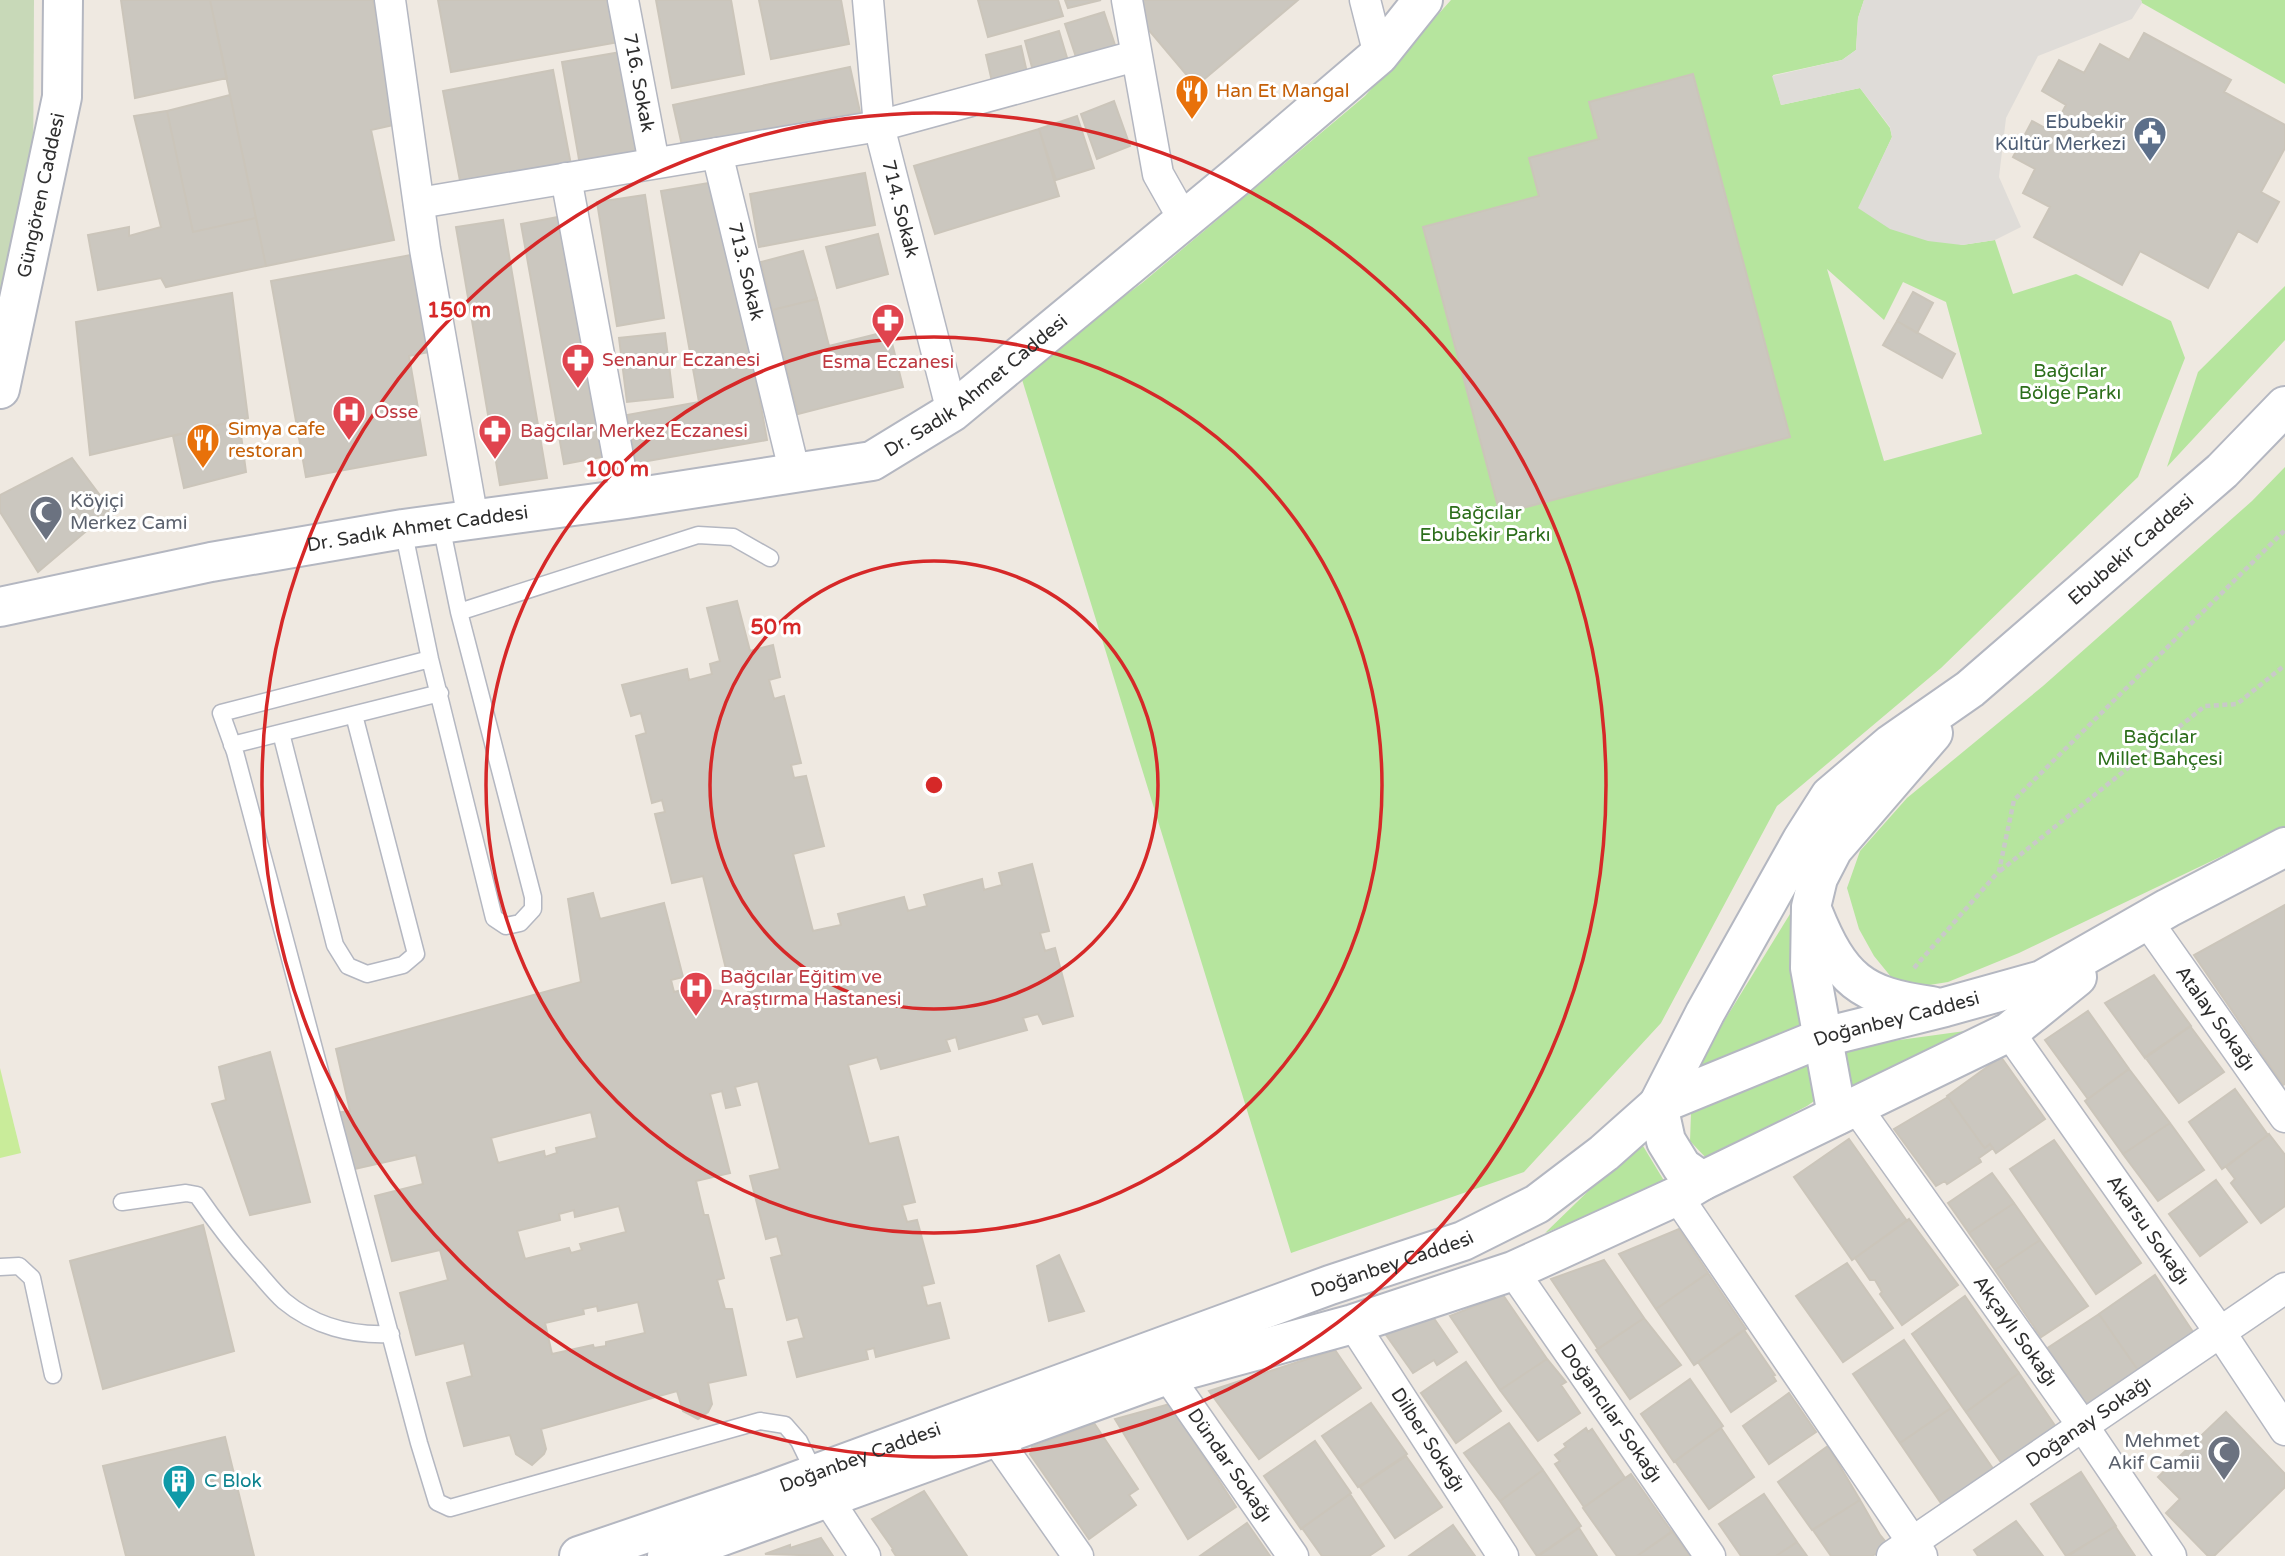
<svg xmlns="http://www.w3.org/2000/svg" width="2285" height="1556" viewBox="0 0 2285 1556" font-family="'Varela Round',sans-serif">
<rect width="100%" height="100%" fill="#efe9e1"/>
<!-- green -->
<path fill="#b6e59e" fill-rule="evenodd" d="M1451,0H1864L1858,18L1856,50L1842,60L1773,75L1781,105L1860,88L1890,128L1892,137L1859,208L1962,245L1995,240L2013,294L2076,274L2171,321L2185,358L2138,477L1941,668L1777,806L1661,1023L1524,1172L1291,1253L1020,373L1142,283L1365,96ZM1827,269L1884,320L1903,282L1946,302L1982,434L1884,461Z
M2141,0H2285V84L2142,3Z
M2285,286V340L2167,467L2198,372Z
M2285,467V826L2019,953L1948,982L1923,986L1896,983L1874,956L1859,929L1847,888L1860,851L1907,798L2043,686L2252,501Z
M1790,914L1792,975L1800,1027L1694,1070Z
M1965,1031L1852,1096L1841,1048Z
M1799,1062L1810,1068L1817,1099L1807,1106L1707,1159L1690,1141L1691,1113Z
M1640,1141L1666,1184L1545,1233Z"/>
<!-- cemetery -->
<path fill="#c8d9b8" d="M0,0H34L33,191L0,369Z"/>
<!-- pitch -->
<path fill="#c9ec9a" d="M0,1068L21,1153L0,1158Z"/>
<!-- plaza -->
<path fill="#dfdcd8" d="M1864,0H2141L2142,3L2132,19L2038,56L2006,118L1999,177L2021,227L1995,240L1962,245L1928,241L1890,229L1858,208L1892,137L1890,127L1860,88L1781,105L1772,76L1842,60L1856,50L1858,18Z"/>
<!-- building -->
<path fill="#cbc7bf" stroke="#cbc5ba" stroke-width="2" fill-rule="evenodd" d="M121,0H210L227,78L135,98Z
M210,0H373L398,124L371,130L394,240L266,266Z
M438,0H611L619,42L451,72Z
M656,0H731L744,74L672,88Z
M759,0H841L849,44L771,59Z
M978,0H1058L1063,16L988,37Z
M1065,0H1101L1068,8Z
M1144,0H1298L1196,86L1132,10Z
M1104,12L1117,51L1078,63L1065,24Z
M1059,31L1068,61L1033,71L1025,41Z
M2144,33L2231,80L2224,92L2285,125V148L2261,192L2279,202L2257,242L2238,231L2208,288L2140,251L2122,285L2034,237L2050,207L2023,193L2035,169L2013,157L2032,121L2052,132L2066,105L2042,91L2059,60L2084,73L2100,44L2129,60Z
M1021,46L1028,77L993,86L986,55Z
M621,52L639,155L580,165L562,62Z
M850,67L860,112L683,150L673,105Z
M553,70L571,165L461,186L443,91Z
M1693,74L1790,437L1500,514L1423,227L1539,196L1529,158L1599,139L1589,102Z
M230,95L256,218L193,232L167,111Z
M1114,101L1130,146L1097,159L1081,114Z
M167,111L193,232L256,218L266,266L166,287L161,278L98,290L88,235L129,227V236L161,227L134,116Z
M1077,116L1094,168L1056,180L1039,129Z
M1039,129L1059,196L935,234L914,166Z
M865,173L875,225L759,247L750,194Z
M721,181L767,440L636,463L627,415L699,402L661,191Z
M645,195L664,318L617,326L597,202Z
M558,217L602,457L564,464L521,224Z
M503,220L547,478L500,485L456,227Z
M878,234L888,274L837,288L826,247Z
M803,251L817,299L772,310L761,262Z
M411,255L429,352L409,356L426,455L306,477L271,281Z
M1913,292L1933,303L1917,333L1897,321Z
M232,293L248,418L90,455L76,322Z
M817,299L829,346L889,331L903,387L798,414L772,310Z
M1897,321L1955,354L1942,378L1883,345Z
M665,333L673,397L627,402L619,338Z
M239,420L246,472L184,488L173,436Z
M72,458L111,510L38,572L0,512V495Z
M737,601L750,651L773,645L780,677L769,680L774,699L784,696L801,763L791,765L794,778L806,776L824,846L793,854L813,931L841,925L838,914L904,897L908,911L927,906L924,895L982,879L984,890L1002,885L999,873L1032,864L1049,931L1040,933L1045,951L1055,948L1073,1016L1043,1024L1038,1014L1023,1018L1027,1030L959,1049L956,1037L946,1040L950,1051L881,1069L877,1057L848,1065L869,1144L898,1137L915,1202L902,1205L907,1222L917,1220L934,1283L922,1286L927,1306L940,1303L949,1338L876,1357L874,1348L866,1350L868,1359L797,1377L788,1342L804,1338L798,1317L787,1320L771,1258L782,1255L777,1236L766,1239L750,1176L780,1169L758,1081L735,1087L740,1105L726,1108L722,1091L710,1094L730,1173L696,1181L704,1215H708L724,1278L717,1280L725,1309H732L746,1375L708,1383L712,1404L708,1412L698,1419L683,1411L677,1391L541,1429L546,1449L544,1454L532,1465L516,1454L510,1435L464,1446L447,1383L472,1376L464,1343L416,1355L400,1293L448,1280L440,1250L392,1261L375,1196L423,1184L416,1155L350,1170L334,1113L350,1111L336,1049L581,982L568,899L593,893L600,919L664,903L683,977L671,980L674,992L690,988L721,991L738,1002L749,991L746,977L729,981L703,876L672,883L655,814L665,812L662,800L652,803L636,736L646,733L641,713L631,716L622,685L687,669L689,680L712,674L710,664L720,661L707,608ZM591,1112L597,1138L556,1148L557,1153L545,1157L544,1151L498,1163L491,1138ZM619,1206L626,1232L580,1244L582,1250L571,1253L569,1248L525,1259L517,1231L560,1220L559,1214L574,1210L575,1217ZM638,1302L645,1333L606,1342V1346L594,1348L593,1345L552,1354L545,1323L584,1314L583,1309L597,1306L598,1311Z
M2285,905V1084L2283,1085L2194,955Z
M2154,975L2191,1026L2145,1058L2105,1003Z
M2088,1011L2129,1069L2088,1099L2045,1040Z
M2190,1026L2224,1072L2179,1103L2145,1057Z
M270,1052L310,1202L250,1215L212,1104L226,1100L219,1067Z
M2001,1057L2045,1119L1996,1153L1990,1144L1985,1148L1983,1146L1947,1096Z
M2129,1069L2170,1123L2123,1154L2085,1101Z
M2235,1089L2268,1135L2222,1169L2189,1122Z
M1948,1097L1983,1146L1985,1148L1990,1144L1993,1148L1979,1158L1981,1162L1947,1184L1945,1181L1936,1186L1894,1129Z
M2170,1123L2204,1170L2158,1201L2123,1154Z
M2269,1134L2285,1155V1206L2261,1223L2231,1183L2235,1179L2226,1167Z
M1849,1139L1907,1221L1852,1260L1794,1177Z
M2054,1140L2141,1263L2096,1294L2010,1169Z
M1992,1173L2014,1203L1969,1233L1948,1203Z
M2216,1180L2247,1222L2200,1256L2169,1214Z
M2014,1203L2040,1240L1995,1270L1969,1233Z
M1909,1219L1958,1285L1902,1325L1880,1294L1882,1292L1875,1280H1870L1855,1258Z
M203,1225L234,1351L103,1389L70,1261Z
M1679,1229L1708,1273L1656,1309L1619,1254Z
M2040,1240L2088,1306L2041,1337L1995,1270Z
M1059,1255L1084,1311L1049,1321L1037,1266Z
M1604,1260L1644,1318L1598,1349L1551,1279Z
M1847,1263L1893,1328L1843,1362L1796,1296Z
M1708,1273L1746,1329L1694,1365L1656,1309Z
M2155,1275L2195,1335L2139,1372L2099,1314Z
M1503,1295L1547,1359L1500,1390L1450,1316Z
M1965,1296L2019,1373L1966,1412L1912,1334Z
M2099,1314L2140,1373L2087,1409L2046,1349Z
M1433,1317L1457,1352L1437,1365L1434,1360L1413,1373L1384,1332Z
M1644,1318L1681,1365L1630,1399L1596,1350Z
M1744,1330L1775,1375L1773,1376L1776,1381L1731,1412L1698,1362Z
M1904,1340L1951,1408L1900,1443L1853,1374Z
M1335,1350L1361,1388L1259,1459L1209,1391Z
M1547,1359L1566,1382L1561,1385L1580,1413L1538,1441L1500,1390Z
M1466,1362L1501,1411L1456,1443L1421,1393Z
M2019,1373L2058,1430L2005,1468L1966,1412Z
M1690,1379L1723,1426L1674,1462L1641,1414Z
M1789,1393L1816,1432L1769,1464L1743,1426Z
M1371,1403L1407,1454L1358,1487L1322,1436Z
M1170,1404L1236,1507L1188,1539L1115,1419Z
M1951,1408L1996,1473L1945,1509L1900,1443Z
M2226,1412L2285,1474V1487L2214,1556H2208L2166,1513L2180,1499L2158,1477Z
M1094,1423L1138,1489L1129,1495L1136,1505L1089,1539L1030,1454L1032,1447Z
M1509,1423L1543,1470L1500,1501L1464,1453Z
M1586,1428L1588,1432L1592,1429L1625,1478L1584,1507L1555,1464L1560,1461L1555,1455L1566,1447L1564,1444Z
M1721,1428L1754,1477L1709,1509L1675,1461Z
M225,1437L254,1556H126L103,1466Z
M1315,1441L1351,1493L1301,1529L1264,1476Z
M1828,1446L1860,1500L1812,1530L1778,1482Z
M1406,1456L1442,1507L1395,1538L1360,1487Z
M1543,1470L1581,1526L1537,1556L1500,1501Z
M2081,1472L2116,1526L2066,1556L2031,1504Z
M1631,1474L1672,1532L1637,1556H1617L1583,1508Z
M924,1491L967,1556H896L892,1550L893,1549L872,1519Z
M1350,1494L1384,1546L1369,1556H1322L1302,1528Z
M1764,1494L1797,1542L1776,1556H1741L1719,1524Z
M1860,1500L1880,1535L1889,1546L1872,1556H1831L1813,1530Z
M2016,1521L2043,1556H1978L1974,1550Z
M1247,1523L1270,1556H1200Z
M1453,1525L1475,1556H1409Z
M2115,1526L2135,1556H2068Z
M1579,1528L1597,1556H1538L1543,1553Z
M1672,1531L1690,1556H1637L1668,1534Z
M821,1538L833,1556L765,1554L790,1545V1548Z
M1797,1542L1807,1556H1776Z"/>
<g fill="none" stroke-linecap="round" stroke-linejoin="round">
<defs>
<path id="service" d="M403,529L430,659L494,918L506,926L520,923L533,909V897L459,612L441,525
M459,612L698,535L733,537L770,558
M430,659L221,713L235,752L419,1443L437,1502L450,1508L760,1421L785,1425L799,1441L815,1474
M281,733L335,945L348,966L367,974L403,965L416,954L354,715
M232,745L440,693
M122,1202L186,1193L197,1195C215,1221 233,1245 254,1268C264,1279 273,1291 284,1301C314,1326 352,1336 391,1334
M0,1267L19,1266L32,1278L53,1375"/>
<g id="minor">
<path d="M390,0L425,249L473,520"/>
<path id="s1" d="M623,0L654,163"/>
<path id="s2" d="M868,0L879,126L952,412"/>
<path d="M1127,0L1158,174L1184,220"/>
<path d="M1365,0L1379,55"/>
<path id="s3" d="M717,153L795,474"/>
<path d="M566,178L626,499"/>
<path d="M419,203L879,126L1128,58"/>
<path id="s4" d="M2147,921L2285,1117"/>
<path id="s5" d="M2009,1032L2220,1332L2285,1430"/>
<path id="s6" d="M1856,1107L2083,1426L2171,1556"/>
<path d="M1677,1196L1922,1556"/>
<path id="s7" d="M1513,1271L1710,1556"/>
<path id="s8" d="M1353,1324L1503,1556"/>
<path id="s9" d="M1167,1375L1293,1556"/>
<path d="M994,1436L1078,1556"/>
<path d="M827,1498L865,1556"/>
<path id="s10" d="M1892,1556L2285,1288"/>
</g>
<g id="tertiary">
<path id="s11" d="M0,389L62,97L63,0"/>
<path id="s12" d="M0,607L211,562L403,529L626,499L872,461L952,412L1235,178L1379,55L1423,0"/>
</g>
<g id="secondary">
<path d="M1813,912C1840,979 1861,997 1932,1006"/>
<path d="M1837,1115L1810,968L1811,907L1818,878L1833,849L1933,733"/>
<path id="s13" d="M1702,1181L1682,1167L1666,1141L1658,1105L1705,1013L1802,840L1830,796L1891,744L1970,689L2222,471L2285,406"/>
<path id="s14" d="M579,1556L761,1494L1330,1285L1463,1241L1537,1204L1604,1153L1658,1105L1824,1037L1945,1007L2042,980L2168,908L2285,847"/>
<path d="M667,1556L1167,1375L1353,1324L1513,1271L1677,1196L1702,1181L2009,1032L2077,977"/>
</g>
</defs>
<!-- service casing -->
<use href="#service" stroke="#b4b7c1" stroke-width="19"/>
<!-- minor casing -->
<use href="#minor" stroke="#b4b7c1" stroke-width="33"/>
<!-- tertiary casing -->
<use href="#tertiary" stroke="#b4b7c1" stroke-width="42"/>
<!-- secondary casing -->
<use href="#secondary" stroke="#b4b7c1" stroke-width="42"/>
<!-- path -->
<path stroke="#c9c9c9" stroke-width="4.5" stroke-dasharray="5 3.5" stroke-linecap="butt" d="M2000,871L2205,706L2237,704L2285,665
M1914,968L1999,871L2014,800L2285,530"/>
<!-- service -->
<use href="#service" stroke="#fff" stroke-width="16"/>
<!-- minor -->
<use href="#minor" stroke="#fff" stroke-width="30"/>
<!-- tertiary -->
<use href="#tertiary" stroke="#fff" stroke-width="38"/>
<!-- secondary -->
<use href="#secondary" stroke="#fff" stroke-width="38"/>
</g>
<!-- distance rings -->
<g fill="none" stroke="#d62828" stroke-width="3.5">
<circle cx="934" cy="785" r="224"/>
<circle cx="934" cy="785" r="448"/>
<circle cx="934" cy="785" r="672"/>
</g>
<!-- icons -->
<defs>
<symbol id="restaurant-pin" viewBox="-11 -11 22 30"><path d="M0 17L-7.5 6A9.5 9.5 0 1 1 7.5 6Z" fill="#e8710a" stroke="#fff"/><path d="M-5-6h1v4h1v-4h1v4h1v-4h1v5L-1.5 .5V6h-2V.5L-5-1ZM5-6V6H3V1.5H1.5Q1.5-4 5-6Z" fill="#fff"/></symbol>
<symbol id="civic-pin" viewBox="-11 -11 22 30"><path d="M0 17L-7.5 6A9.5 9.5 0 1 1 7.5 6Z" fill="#5c6f8a" stroke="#fff"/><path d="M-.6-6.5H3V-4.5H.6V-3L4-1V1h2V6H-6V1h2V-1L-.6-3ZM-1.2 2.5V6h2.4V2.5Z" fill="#fff"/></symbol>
<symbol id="pharmacy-pin" viewBox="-11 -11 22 30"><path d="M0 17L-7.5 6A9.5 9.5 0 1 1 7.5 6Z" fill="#e0444e" stroke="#fff"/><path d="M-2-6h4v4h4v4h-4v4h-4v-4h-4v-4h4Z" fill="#fff"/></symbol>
<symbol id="hospital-pin" viewBox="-11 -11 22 30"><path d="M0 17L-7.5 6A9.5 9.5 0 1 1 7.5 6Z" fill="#e0444e" stroke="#fff"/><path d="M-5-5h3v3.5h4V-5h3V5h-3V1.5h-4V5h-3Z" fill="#fff"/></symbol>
<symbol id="mosque-pin" viewBox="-11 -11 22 30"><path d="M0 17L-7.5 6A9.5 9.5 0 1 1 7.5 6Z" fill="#6b7280" stroke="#fff"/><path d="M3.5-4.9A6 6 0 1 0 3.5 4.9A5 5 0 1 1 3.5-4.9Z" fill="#fff"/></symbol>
<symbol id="building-pin" viewBox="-11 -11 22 30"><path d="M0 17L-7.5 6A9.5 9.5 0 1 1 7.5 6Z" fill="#0f9aa8" stroke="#fff"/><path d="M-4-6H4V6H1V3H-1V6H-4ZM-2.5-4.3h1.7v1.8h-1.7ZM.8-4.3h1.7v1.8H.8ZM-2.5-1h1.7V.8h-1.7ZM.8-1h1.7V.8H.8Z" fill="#fff"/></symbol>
</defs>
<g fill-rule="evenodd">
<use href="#restaurant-pin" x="1173" y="72" width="38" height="52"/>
<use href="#civic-pin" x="2131" y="114" width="38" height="52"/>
<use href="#pharmacy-pin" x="869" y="301" width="38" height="52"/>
<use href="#pharmacy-pin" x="559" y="341" width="38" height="52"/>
<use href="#hospital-pin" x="330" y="393" width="38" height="52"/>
<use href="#pharmacy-pin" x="476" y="412" width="38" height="52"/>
<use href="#restaurant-pin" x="184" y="421" width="38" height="52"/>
<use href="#mosque-pin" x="27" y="493" width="38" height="52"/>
<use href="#hospital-pin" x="677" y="969" width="38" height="52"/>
<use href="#mosque-pin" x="2205" y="1433" width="38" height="52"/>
<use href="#building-pin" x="160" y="1462" width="38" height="52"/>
</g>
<g text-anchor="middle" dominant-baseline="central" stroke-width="6" stroke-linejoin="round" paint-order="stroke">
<!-- street labels -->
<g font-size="19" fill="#2e2e2e" stroke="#fff">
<text stroke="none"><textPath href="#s1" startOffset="84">716. Sokak</textPath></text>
<text stroke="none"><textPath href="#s11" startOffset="198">Güngören Caddesi</textPath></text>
<text stroke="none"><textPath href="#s2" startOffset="212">714. Sokak</textPath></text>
<text stroke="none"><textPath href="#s3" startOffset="122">713. Sokak</textPath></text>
<text stroke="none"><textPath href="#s12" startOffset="1013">Dr. Sadık Ahmet Caddesi</textPath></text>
<text stroke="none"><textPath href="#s12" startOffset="425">Dr. Sadık Ahmet Caddesi</textPath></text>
<text stroke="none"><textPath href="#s13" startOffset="835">Ebubekir Caddesi</textPath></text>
<text stroke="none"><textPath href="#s4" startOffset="119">Atalay Sokağı</textPath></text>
<text stroke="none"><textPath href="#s14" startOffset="1432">Doğanbey Caddesi</textPath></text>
<text stroke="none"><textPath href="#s5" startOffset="242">Akarsu Sokağı</textPath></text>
<text stroke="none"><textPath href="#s14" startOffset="864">Doğanbey Caddesi</textPath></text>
<text stroke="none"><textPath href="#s6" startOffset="275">Akçaylı Sokağı</textPath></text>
<text stroke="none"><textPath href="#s7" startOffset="173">Doğancılar Sokağı</textPath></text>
<text stroke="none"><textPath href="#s10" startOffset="238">Doğanay Sokağı</textPath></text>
<text stroke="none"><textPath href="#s8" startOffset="138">Dilber Sokağı</textPath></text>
<text stroke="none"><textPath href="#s14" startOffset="298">Doğanbey Caddesi</textPath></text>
<text stroke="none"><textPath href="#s9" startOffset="110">Dündar Sokağı</textPath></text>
</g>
<!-- food labels -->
<g font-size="19" fill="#c56008" stroke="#fff" text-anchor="start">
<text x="1216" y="91">Han Et Mangal</text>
<text x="228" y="429">Simya cafe<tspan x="228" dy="22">restoran</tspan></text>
</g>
<!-- service labels -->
<g font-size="19" fill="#4e5e75" stroke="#fff" text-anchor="end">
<text x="2126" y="122">Ebubekir<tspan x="2126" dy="22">Kültür Merkezi</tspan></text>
</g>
<!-- health labels -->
<g font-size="19" fill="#be3a42" stroke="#fff" text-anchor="start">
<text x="602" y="360">Senanur Eczanesi</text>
<text x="888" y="362" text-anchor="middle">Esma Eczanesi</text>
<text x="374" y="412">Osse</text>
<text x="520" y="431">Bağcılar Merkez Eczanesi</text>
<text x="720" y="977">Bağcılar Eğitim ve<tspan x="720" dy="22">Araştırma Hastanesi</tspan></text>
</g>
<!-- park labels -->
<g font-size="19" fill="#2c6e1b" stroke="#fff">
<text x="2070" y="371">Bağcılar<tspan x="2070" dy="22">Bölge Parkı</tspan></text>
<text x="1485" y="513">Bağcılar<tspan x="1485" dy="22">Ebubekir Parkı</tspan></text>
<text x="2160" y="737">Bağcılar<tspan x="2160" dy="22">Millet Bahçesi</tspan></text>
</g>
<!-- worship labels -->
<g font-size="19" fill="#5b616d" stroke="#fff" text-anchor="start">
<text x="70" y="501">Köyiçi<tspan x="70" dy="22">Merkez Cami</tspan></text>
<text x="2200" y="1441" text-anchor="end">Mehmet<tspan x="2200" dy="22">Akif Camii</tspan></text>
</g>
<!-- culture labels -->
<g font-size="19" fill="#0d838f" stroke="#fff" text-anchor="start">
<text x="204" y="1481">C Blok</text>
</g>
</g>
<circle cx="934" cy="785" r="10" fill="#d62828" stroke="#fff" stroke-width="3.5"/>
<g font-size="21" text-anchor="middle" font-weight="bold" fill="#d62828" stroke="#fff" stroke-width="6" stroke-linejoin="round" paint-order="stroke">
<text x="459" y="317">150 m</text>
<text x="617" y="476">100 m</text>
<text x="776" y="634">50 m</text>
</g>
</svg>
